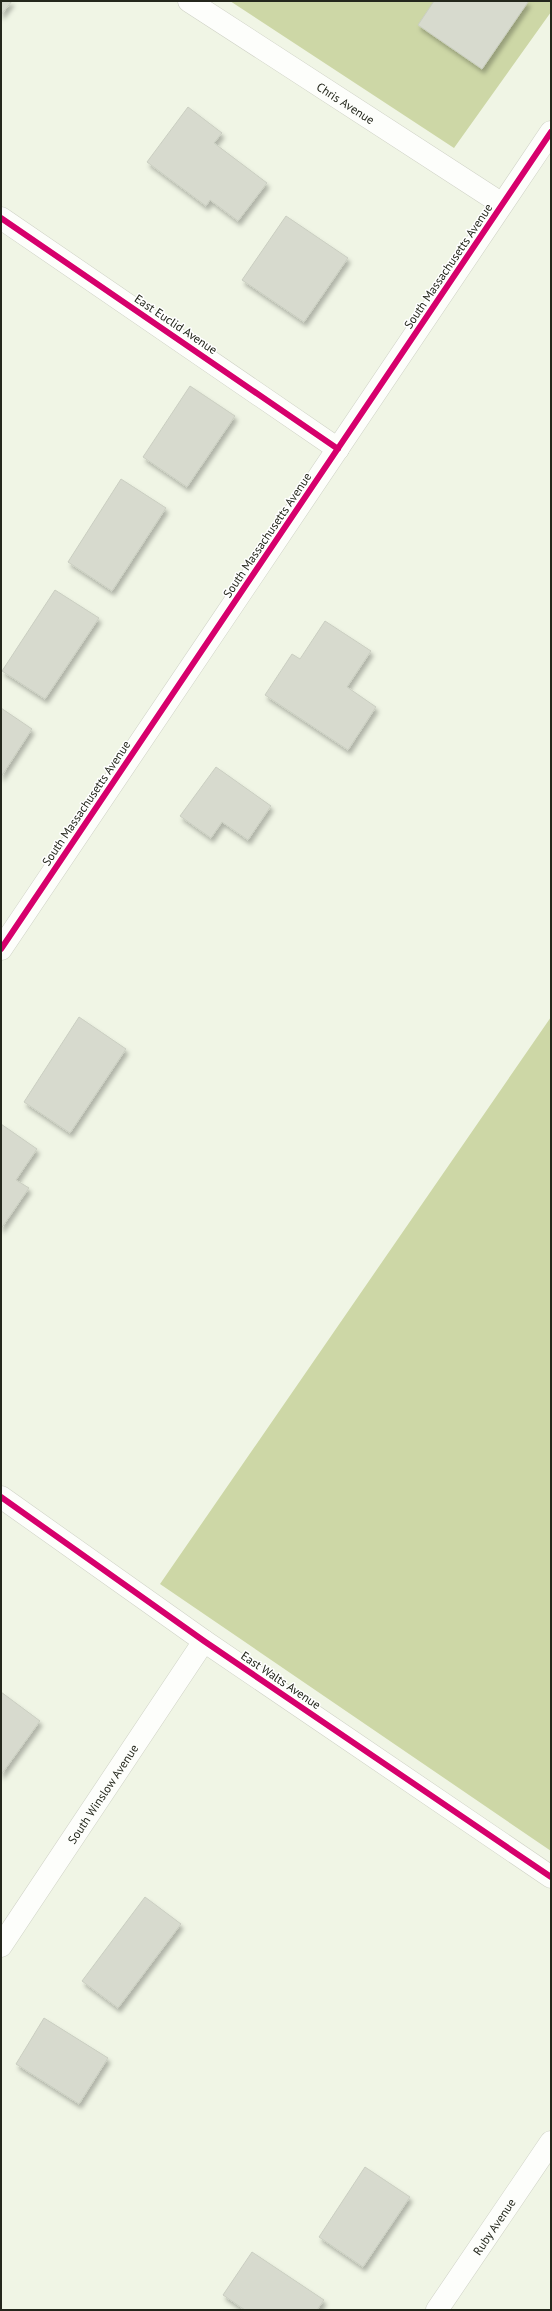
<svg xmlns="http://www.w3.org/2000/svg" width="552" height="2311" viewBox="0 0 552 2311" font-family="'PT Sans',sans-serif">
<defs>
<filter id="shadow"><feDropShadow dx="2.5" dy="4.5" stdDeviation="2" flood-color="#0004"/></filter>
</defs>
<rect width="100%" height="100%" fill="#f0f5e5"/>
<!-- forest -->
<path fill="#cdd7a6" d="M230,1H551V12L454,148Z
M551,1017V1851L160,1584Z"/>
<!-- building -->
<path fill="#d7dace" stroke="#cacec1" filter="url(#shadow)" d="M1,1H12L1,15Z
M434,1H526L528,2L482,69L418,25Z
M188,107L222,133L214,143L267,183L238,221L210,200L206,206L147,162Z
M286,216L348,258L304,322L242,280Z
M190,386L235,416L187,487L143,457Z
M121,479L166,508L112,591L68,562Z
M55,590L99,618L45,699L2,671Z
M325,621L371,651L347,687L376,707L348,750L265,695L292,654L300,659Z
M1,708L32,729L1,777Z
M216,767L271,806L248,840L222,822L211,838L180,816Z
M79,1017L126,1049L70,1133L24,1102Z
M1,1124L37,1149L16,1180L29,1188L1,1229Z
M1,1692L40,1721L1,1775Z
M145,1897L181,1924L118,2008L82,1981Z
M44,2018L108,2058L79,2104L16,2064Z
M365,2167L410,2197L363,2267L319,2237Z
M252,2252L324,2300L317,2310H245L223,2295Z"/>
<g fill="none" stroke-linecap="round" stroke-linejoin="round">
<defs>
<g id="minor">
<path id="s1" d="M189,1L502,204"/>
<path d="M1,218L338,449"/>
<path d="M1,949L551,132"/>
<path d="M1,1497L204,1641L551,1877"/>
<path id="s2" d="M1,1946L204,1641"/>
<path id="s3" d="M437,2310L551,2142"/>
</g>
</defs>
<!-- minor casing -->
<use href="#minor" stroke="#cfd2c6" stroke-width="23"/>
<!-- minor -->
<use href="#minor" stroke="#fdfefb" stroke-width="22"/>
<defs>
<path id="cycleway" d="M1,218L338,449
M1,949L551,132
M1,1497L204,1641L551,1877"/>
</defs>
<!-- cycleway casing -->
<use href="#cycleway" stroke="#fff" stroke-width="8"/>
<!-- cycleway -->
<use href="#cycleway" stroke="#d6006c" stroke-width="6"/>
</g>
<g text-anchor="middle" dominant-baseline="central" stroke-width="3" stroke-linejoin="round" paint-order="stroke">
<!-- street labels -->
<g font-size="12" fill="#24271c" stroke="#fff">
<text stroke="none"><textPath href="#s1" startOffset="187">Chris Avenue</textPath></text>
<text transform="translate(448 266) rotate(-56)">South Massachusetts Avenue</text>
<text transform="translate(176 324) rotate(34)">East Euclid Avenue</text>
<text transform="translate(267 535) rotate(-56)">South Massachusetts Avenue</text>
<text transform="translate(86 803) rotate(-56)">South Massachusetts Avenue</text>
<text transform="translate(281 1680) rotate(34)">East Walts Avenue</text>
<text stroke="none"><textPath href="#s2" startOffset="183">South Winslow Avenue</textPath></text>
<text stroke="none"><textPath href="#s3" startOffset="101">Ruby Avenue</textPath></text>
</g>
</g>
<!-- border -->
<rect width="552" height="2311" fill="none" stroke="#24271c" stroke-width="4"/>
</svg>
